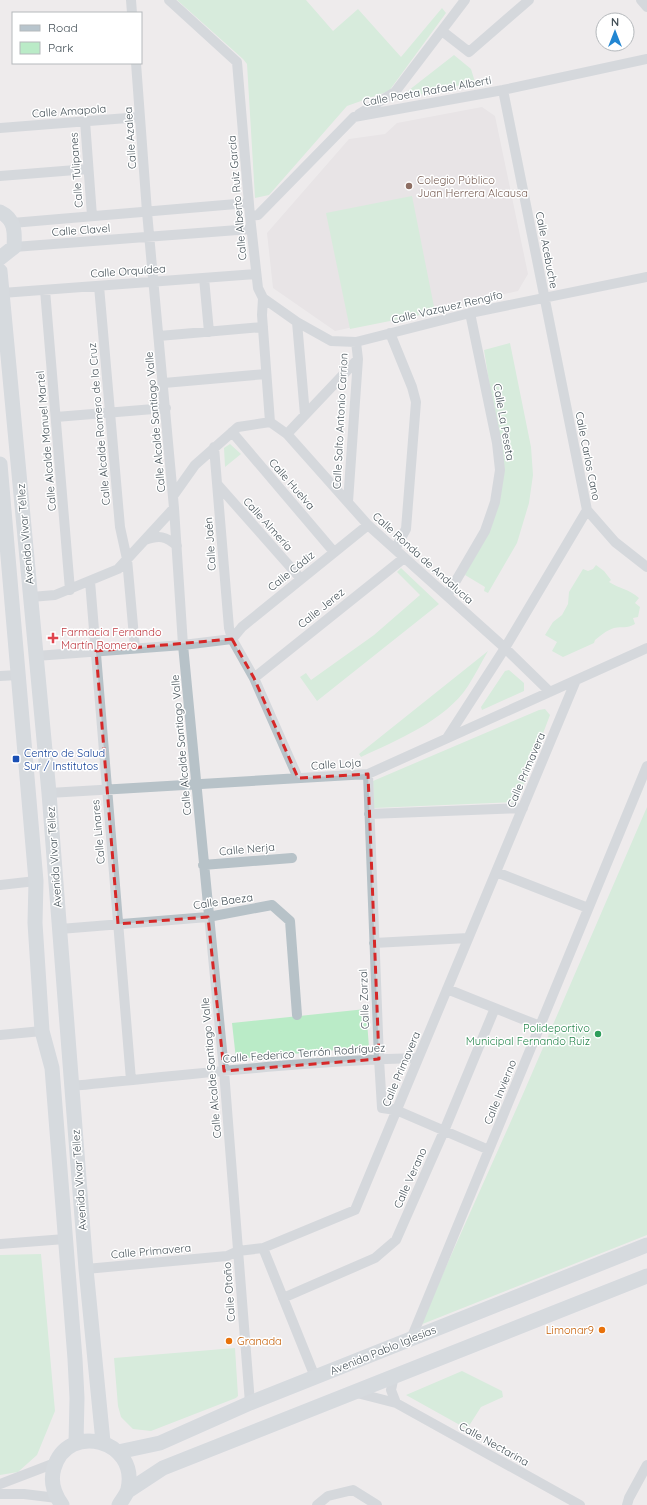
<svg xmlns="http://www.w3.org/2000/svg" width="647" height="1505" viewBox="0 0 647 1505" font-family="Quicksand,sans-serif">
<rect width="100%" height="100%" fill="#eeebec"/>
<!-- education -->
<path fill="#dfdcdd" d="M482,107L495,116L528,274L518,291L335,331L273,288L267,233L349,139L385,134L397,123Z"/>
<!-- green -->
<path fill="#baebc7" d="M177,0H306L333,31L358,9L401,57L442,8L446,13L389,91L347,106L269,195L255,198L247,64L243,59Z
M454,55L471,69L475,82L405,98L404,94Z
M412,196L435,312L350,329L326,213Z
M510,343L531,447L533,475L529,503L517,543L488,593L484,591L485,587L465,575L503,470L484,350Z
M230,444L241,454L225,467L224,448Z
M596,565L604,571L611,580L609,582C620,589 629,589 639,598L635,603L640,607L638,617L633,618L635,624C626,629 623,626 614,628C607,630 600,636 595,640L594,643L563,657L552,651L557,642L545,635L553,622L562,615L568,604L569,592L583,569L588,571L593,569Z
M401,568L439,604L317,701L300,677L306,673L311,680L374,635L420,595L397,572Z
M488,651C481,663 475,675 468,686C445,721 397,740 361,757L359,754Z
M509,670L524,683V691L482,710L481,707L505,671Z
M545,709L550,715L517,802L374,808L373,781L539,710Z
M647,807V1235L420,1325L523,1094Z
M366,1009L369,1047L236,1059L232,1023Z
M41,1254L55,1411L37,1455L18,1472L0,1475V1255Z
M235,1348L238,1396L236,1398L151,1431L133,1429L121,1417L118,1406L114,1358Z
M462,1371L502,1391L503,1397L481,1407L467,1429L406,1395Z"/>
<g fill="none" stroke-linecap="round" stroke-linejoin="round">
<!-- street -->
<path stroke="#b7c2c8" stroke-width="10" d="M131,0L132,13
M169,0L237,62L250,216L258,288L263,298L262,315L270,422
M641,0L647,7
M442,31L469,52L529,0
M136,63L147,212L174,508L183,645L224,1071L250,1403
M359,114L395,92L465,0
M85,121L92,216
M0,128L140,117
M0,176L88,169
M250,216L258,215L354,117L503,90L647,59
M12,223L248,203
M14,247L251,229
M204,278L209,332
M99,286L120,527L127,559L135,648
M45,290L70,590
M2,293L256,274
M263,298L297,322L331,341L356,342L470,313L647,277
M297,322L305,415
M390,333L412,387L416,402L406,529L395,549
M159,336L263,327
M164,383L266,374
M56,417L166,408
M232,432L334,552
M287,434L358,359
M214,447L229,628L232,639L254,678L298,778
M218,485L301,579
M173,496L195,465L238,427L270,422L287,434L368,525L505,648L550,692
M348,502L358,359L356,342
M587,510L615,542L647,567
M145,540C159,535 166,536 177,546
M90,581L131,1080
M447,596L485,531L495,502L500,470L497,443L470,313
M31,597L55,595L118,569L174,508
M232,639L242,627L368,525
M36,656L183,645L232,639
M0,676L18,675
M254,678L404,558
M447,738L505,648L587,510L503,90
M368,774L379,1059L382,1108L396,1110L489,1150
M49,793L368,774L647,648
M369,814L523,808
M203,865L292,858
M496,872L588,908
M0,885L36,881
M60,929L208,917L272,905L290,921L297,1015
M374,943L468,938
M447,989L540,1026
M0,1035L42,1031
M72,1086C187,1075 303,1061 418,1058
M0,1244L65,1239
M263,1248L315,1377
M86,1269L227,1256L238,1251L263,1248L355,1210L576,680
M283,1298L375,1258L396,1240L444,1131L495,1008
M411,1339L647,766
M394,1376L391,1390L396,1403
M353,1392L396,1403L580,1505
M0,1484L55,1463
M0,1494H24L57,1498
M317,1505L328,1496L353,1490L377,1505
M627,1505L629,1498L647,1465"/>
<!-- secondary -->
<path stroke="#b8c5cd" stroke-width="15" d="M0,212C15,219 15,232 14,247L0,258
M0,271L49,793L86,1269L103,1442
M0,464L36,881L35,923L42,1031L52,1068L75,1359L77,1398L76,1443
M118,1452L160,1443L250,1403L647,1245
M128,1491L163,1468L647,1276
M62,1505C54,1494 50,1481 54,1468C68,1421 139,1440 128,1489C127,1494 122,1500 119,1505"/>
</g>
<!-- marked area -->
<path d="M0 0H647V1505H0ZM232,639L254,678L298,778L368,774L379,1059L224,1071L208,917L118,924L96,651Z" fill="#eeebec" fill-opacity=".55" fill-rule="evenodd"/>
<path fill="none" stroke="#d62828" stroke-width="3" stroke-dasharray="8 5" stroke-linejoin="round" d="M232,639L254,678L298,778L368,774L379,1059L224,1071L208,917L118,924L96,651Z"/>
<!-- markers -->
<circle fill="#8d6e63" stroke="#fff" stroke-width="1.5" cx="409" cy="186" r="4"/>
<path fill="#e0444e" stroke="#fff" stroke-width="1.5" d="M51 632h4v4h4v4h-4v4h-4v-4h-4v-4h4z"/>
<rect fill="#1a4fb4" stroke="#fff" stroke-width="1.5" x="12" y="755" width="8" height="8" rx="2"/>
<circle fill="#2e9e5b" stroke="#fff" stroke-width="1.5" cx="598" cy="1034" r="4"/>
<g fill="#e8710a" stroke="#fff" stroke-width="1.5">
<circle cx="602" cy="1330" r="4"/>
<circle cx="229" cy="1341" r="4"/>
</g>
<g text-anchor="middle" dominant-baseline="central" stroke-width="3" stroke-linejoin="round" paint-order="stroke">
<!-- street labels -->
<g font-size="11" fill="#455158" stroke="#fff">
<text transform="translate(427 91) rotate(-10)">Calle Poeta Rafael Alberti</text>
<text transform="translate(69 111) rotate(-4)">Calle Amapola</text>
<text transform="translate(130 138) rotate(-94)">Calle Azalea</text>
<text transform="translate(76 170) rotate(-94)">Calle Tulipanes</text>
<text transform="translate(237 198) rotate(-95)">Calle Alberto Ruiz García</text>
<text transform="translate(81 230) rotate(-4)">Calle Clavel</text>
<text transform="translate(547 250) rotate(79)">Calle Acebuche</text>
<text transform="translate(128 271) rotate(-4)">Calle Orquídea</text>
<text transform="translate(447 307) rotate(-13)">Calle Vazquez Rengifo</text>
<text transform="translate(340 421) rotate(-87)">Calle Salto Antonio Carrion</text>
<text transform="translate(155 422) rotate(-95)">Calle Alcalde Santiago Valle</text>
<text transform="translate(504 422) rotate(80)">Calle La Peseta</text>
<text transform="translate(99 424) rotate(-95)">Calle Alcalde Romero de la Cruz</text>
<text transform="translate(46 441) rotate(-95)">Calle Alcalde Manuel Martel</text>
<text transform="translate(588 456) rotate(79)">Calle Carlos Cano</text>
<text transform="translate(292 484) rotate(49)">Calle Huelva</text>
<text transform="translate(268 524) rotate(48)">Calle Almería</text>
<text transform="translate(25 534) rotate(-95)">Avenida Vivar Téllez</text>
<text transform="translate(210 544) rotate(-94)">Calle Jaén</text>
<text transform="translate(423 558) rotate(42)">Calle Ronda de Andalucia</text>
<text transform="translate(291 571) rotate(-39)">Calle Cádiz</text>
<text transform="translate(321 608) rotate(-39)">Calle Jerez</text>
<text transform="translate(181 745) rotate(-95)">Calle Alcalde Santiago Valle</text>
<text transform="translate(336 764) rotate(-4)">Calle Loja</text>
<text transform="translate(526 770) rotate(-67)">Calle Primavera</text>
<text transform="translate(98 832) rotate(-95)">Calle Linares</text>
<text transform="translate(247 849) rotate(-5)">Calle Nerja</text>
<text transform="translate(54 857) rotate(-94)">Avenida Vivar Téllez</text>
<text transform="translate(223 901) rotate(-8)">Calle Baeza</text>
<text transform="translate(364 999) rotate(-92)">Calle Zarzal</text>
<text transform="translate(304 1053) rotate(-4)">Calle Federico Terrón Rodríguez</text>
<text transform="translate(211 1068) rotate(-95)">Calle Alcalde Santiago Valle</text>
<text transform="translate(401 1069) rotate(-67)">Calle Primavera</text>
<text transform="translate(500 1092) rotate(-68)">Calle Invierno</text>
<text transform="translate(410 1178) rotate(-66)">Calle Verano</text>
<text transform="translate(79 1180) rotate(-94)">Avenida Vivar Téllez</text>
<text transform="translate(151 1251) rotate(-5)">Calle Primavera</text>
<text transform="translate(229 1292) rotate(-94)">Calle Otoño</text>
<text transform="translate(383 1350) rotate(-22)">Avenida Pablo Iglesias</text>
<text transform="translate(494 1444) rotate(29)">Calle Nectarina</text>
</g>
<!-- education labels -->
<g font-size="11" fill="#785e54" stroke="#fff" text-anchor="start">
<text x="417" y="180">Colegio Público<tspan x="417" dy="13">Juan Herrera Alcausa</tspan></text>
</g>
<!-- health labels -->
<g font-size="11" fill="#be3a42" stroke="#fff" text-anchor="start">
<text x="61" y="632">Farmacia Fernando<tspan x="61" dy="13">Martín Romero</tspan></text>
</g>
<!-- transit labels -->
<g font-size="11" fill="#164399" stroke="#fff" text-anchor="start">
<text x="24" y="753">Centro de Salud<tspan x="24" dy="13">Sur / Institutos</tspan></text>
</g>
<!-- leisure labels -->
<g font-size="11" fill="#27864d" stroke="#fff" text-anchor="end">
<text x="590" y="1028">Polideportivo<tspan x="590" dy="13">Municipal Fernando Ruiz</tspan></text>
</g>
<!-- food labels -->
<g font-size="11" fill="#c56008" stroke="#fff" text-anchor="end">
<text x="594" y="1330">Limonar9</text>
<text x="237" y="1341" text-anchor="start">Granada</text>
</g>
</g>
<!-- legend -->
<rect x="12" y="12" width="130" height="52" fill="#ffffff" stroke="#b5b9bc"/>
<rect x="20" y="25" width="20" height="6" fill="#b8c5cd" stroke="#b5b9bc"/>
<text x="48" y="32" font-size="12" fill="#455158">Road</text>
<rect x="20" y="42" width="20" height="12" fill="#baebc7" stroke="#b5b9bc"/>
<text x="48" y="52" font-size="12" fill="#455158">Park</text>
<!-- north arrow -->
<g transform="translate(615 32)"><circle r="19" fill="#ffffff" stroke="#b5b9bc"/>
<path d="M0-3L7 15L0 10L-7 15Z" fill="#2286d2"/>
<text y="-6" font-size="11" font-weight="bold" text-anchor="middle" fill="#455158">N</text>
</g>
</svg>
